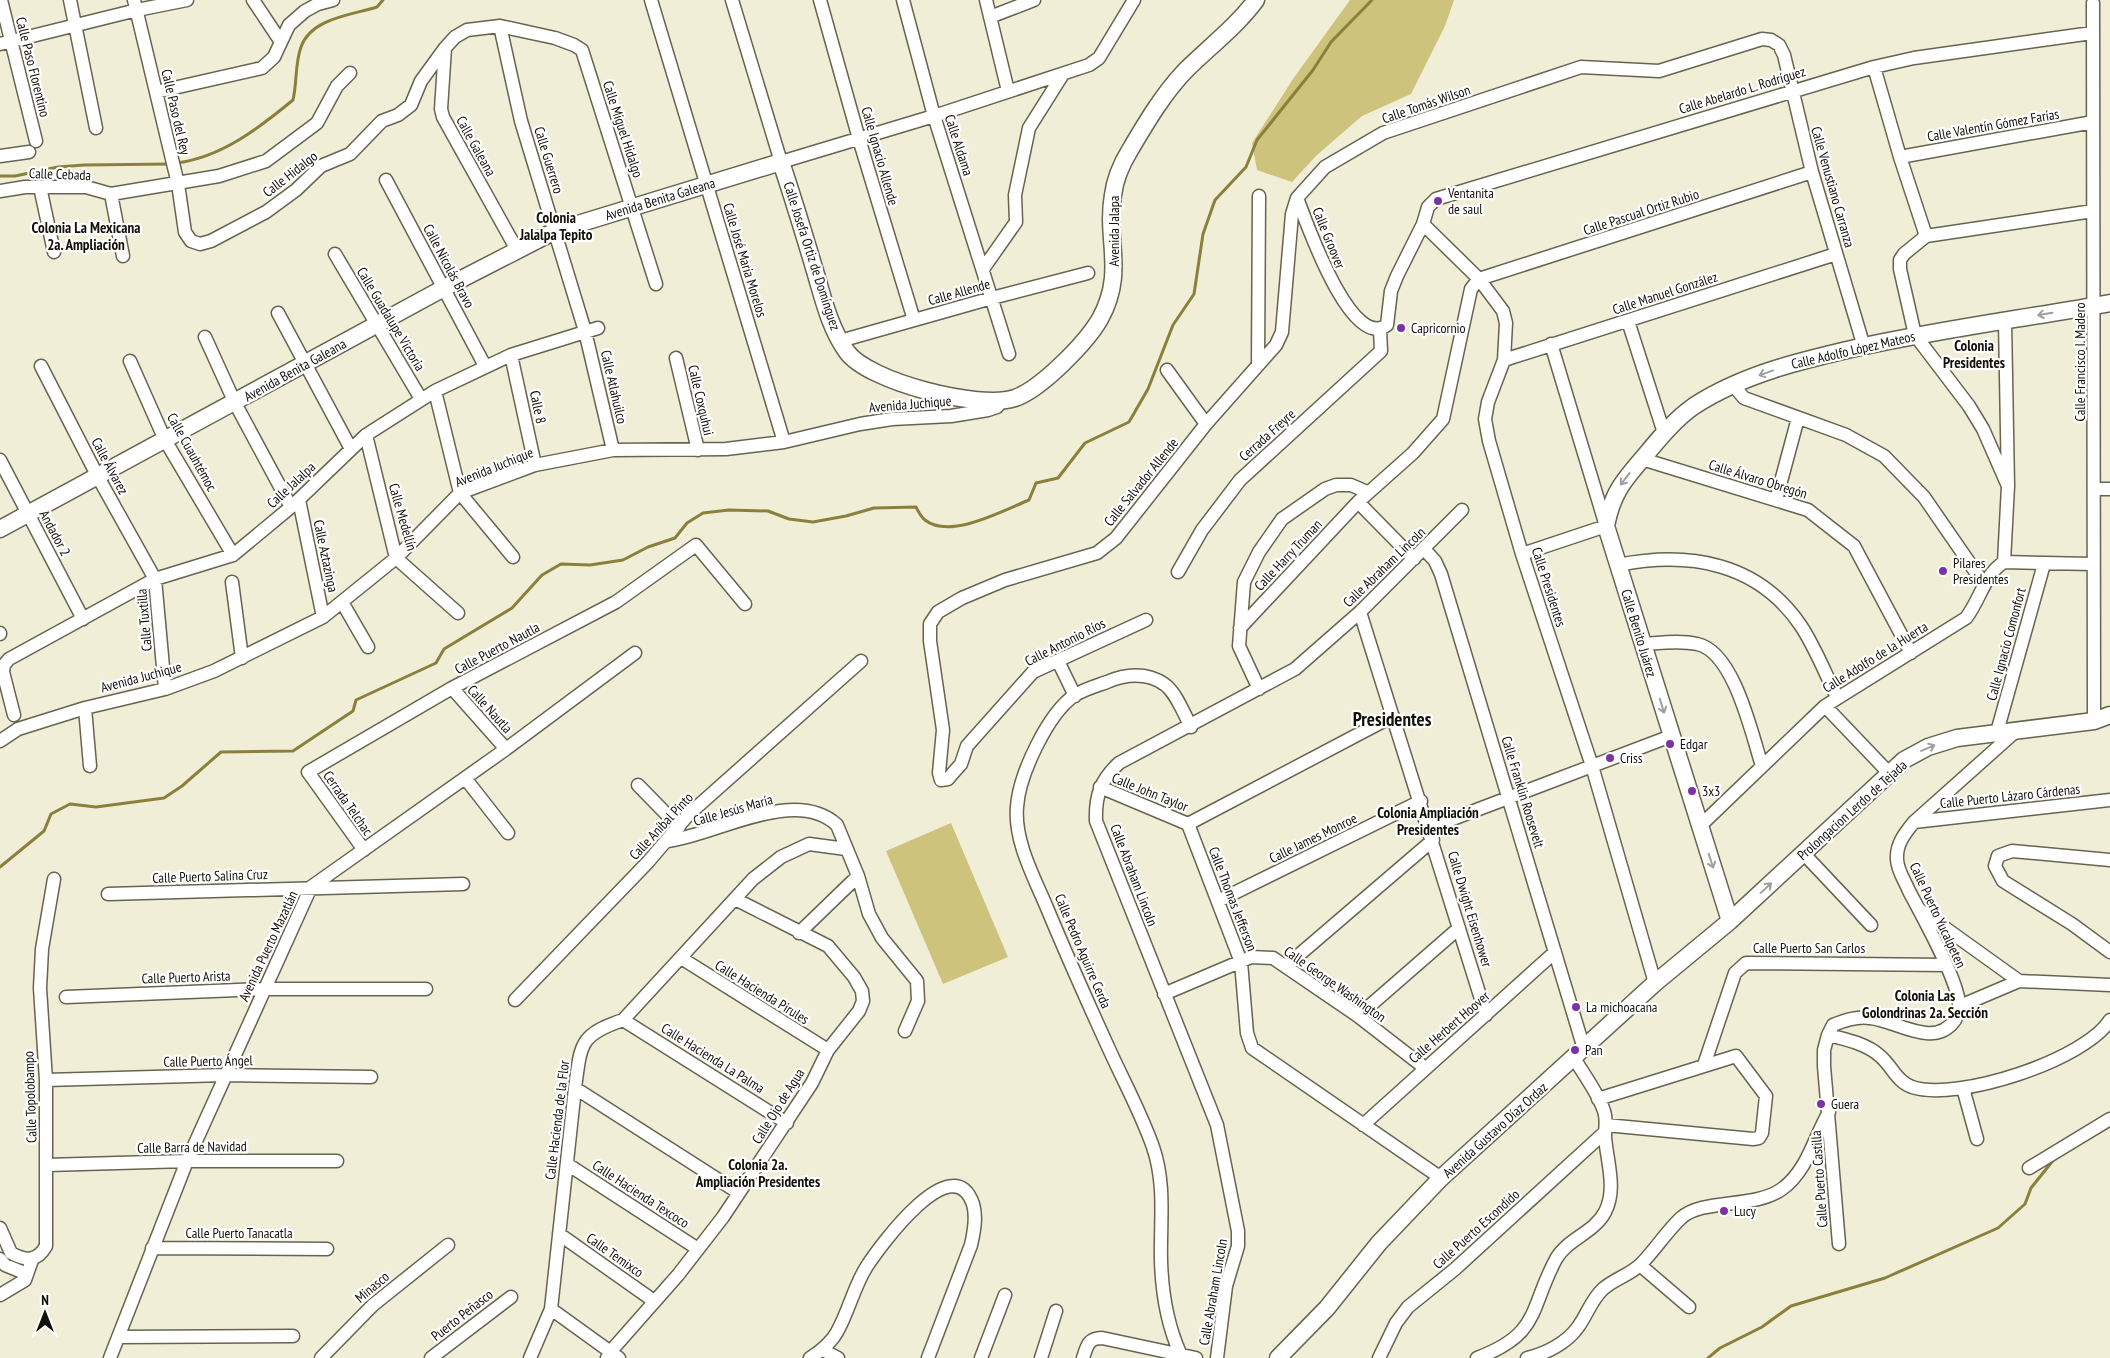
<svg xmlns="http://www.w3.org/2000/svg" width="2110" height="1358" viewBox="0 0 2110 1358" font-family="'PT Sans Narrow',sans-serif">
<rect width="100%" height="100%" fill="#f1eed8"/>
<!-- green -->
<path fill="#cec37c" d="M1350,0H1454L1445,26L1411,94L1362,116L1317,155L1292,182L1257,170L1252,143L1293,79Z
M951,823L1008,957L943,984L886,851Z"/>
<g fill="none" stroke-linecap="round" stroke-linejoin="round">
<!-- stream -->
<path stroke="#8a803c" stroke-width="3" d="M177,163C222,157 259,128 293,100C297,83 295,63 301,47C311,18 352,15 377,7L383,0
M0,176H15L58,167L84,165L171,164
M0,867L44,831L51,814L70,804L96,807L164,798L182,786L221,752L293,751L353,711L356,700L436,663L444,649L512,608L542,575L561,564L590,565L623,560L648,547L675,538L687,523L703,513L729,510L768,511L789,519L813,522L846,516L874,508L916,507C918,511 921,517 925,520C950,540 1004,510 1029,500L1036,483L1058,478L1085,443L1129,422L1148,389L1173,325L1194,294L1203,234L1215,200L1246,167L1257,140L1313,70L1331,42L1372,0
M2086,1140L2110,1126
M1708,1358L1720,1348L1762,1327L1791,1306L1885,1278L1998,1228L2025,1204L2031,1188L2055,1158"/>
<defs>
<path id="minor" d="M1,0L36,141
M70,0L96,128
M134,0L178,184L185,232L191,241L200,244L211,241L266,212L296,190L321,166L350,154L382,121L398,115L411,105L421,81L445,48L455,37L467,30L500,26L555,38L574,45L582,50L656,284
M253,0L281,42
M651,0L784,442
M732,0L781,162L934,116L1089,65L1099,58L1134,0
M820,0L859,139L914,320
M903,0L934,116L1009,354
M986,0L1008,91
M2093,3L2094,721
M990,17L1034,0
M500,26L521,121L585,331L613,450
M0,44L137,10L187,0
M445,48L441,109L443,117L517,250
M1874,67L1900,157L1926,236
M156,92L262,68L274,57L289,25L305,11L318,4L333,0
M0,156L29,152
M1900,157L2093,122
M386,180L485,366
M40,187L54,252
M0,191L25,187H86L111,194L219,176L266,161L317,123L337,86L350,73
M111,194L123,256
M1297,198C1306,221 1351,352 1387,325L1391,291L1397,276L1423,224L1428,207L1436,199L1874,67L1914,58L2092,33
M1423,224L1479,279L1503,311L1506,323L1504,360L1488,402L1485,419L1489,441L1522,554L1592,766L1655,983
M335,254L421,399
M983,269L1016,222L1015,195L1029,128L1063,74
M278,313L351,449
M1628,321L1664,433
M205,337L235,403L291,507
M840,341L992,298L1088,273
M511,355L535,465
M676,358L698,450
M1504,360L1836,254
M130,361L165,440L233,555
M1258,365L1259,196
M41,366L98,477L155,579L165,689
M1167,370L1206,424
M1733,385L1744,398L1846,435L1884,456L1924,497L1984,584
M435,391L460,493L513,557
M366,435L396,558L458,613
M1642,459L1808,510L1854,546L1911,653
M0,460L83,619
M2008,486L1983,429L1969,406L1915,335L1900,269V260L1904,254L1926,236L2093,211
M2094,489H2110
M299,500L323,617
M1776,500L1798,418
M1358,502L1414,559
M1424,549L1435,561L1441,574L1584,1049
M1522,554L1606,526L1551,344
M2004,562L2008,486L2005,321
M2004,562L2093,564
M1618,565C1688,551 1758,562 1801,626C1815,647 1825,673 1837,697
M1178,572L1202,530L1240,480L1381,351L1380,330
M232,582L242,658
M342,602L368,647
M1360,612L1486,1015
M1146,620L1033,672L967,746L961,764L953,773L948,779L941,780L939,773L943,730L930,641V624L938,612L962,598L1005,580L1097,553L1116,538L1206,424L1276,345L1282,332L1292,214L1297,198L1325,167L1383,133L1581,67L1659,71L1762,39L1771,40L1779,45L1784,55L1812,172L1864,347
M1240,628L1358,502L1413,453L1443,419L1471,289L1479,279L1812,172
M0,633V634
M1643,644C1660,643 1680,640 1697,644C1734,651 1752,735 1762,766
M1058,661L1075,696
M452,688L506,749
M1259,689L1239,646L1244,582L1259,552L1282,519L1325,489L1336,485H1351L1367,492
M1825,706L1889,773
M85,708L90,766
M14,715L3,672L4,665L9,659L155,579L233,555L291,507L366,435L435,391L511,355L598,328
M1997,732L2044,564
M0,741L18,729L85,708L165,689L214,671L323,617L396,558L460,493L535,465L613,450L726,449L784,442L860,424L892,419L951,416L988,410L997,407L1002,401
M465,778L508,833
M638,785L679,827
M1100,787L1188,824
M1914,822L2110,800
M1188,824L1241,962L1247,1033L1252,1048L1441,1178
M1188,824L1393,716
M1699,827L1825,706L1966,618C1980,600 1984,575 2004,562
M1429,828L1671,736
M668,841C716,835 795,786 837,825L858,876L869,914L882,938L917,981L918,1001L905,1031
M364,850L308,772L452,688L616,602L696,545L745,604
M1804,854L1871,925
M2110,860L2012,851L1998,856L1995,866L2003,881L2072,924L2110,952
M108,894L463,884
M1218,901L1421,801
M1920,910L2019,981
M799,933L858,876
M681,958L828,1050
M1286,966L1433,840
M1164,994L1251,957L1273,958L1358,1016L1425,1068
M66,997L264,989H426
M515,1000L648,862L689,814L861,661
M1960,1006L2019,981L2110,985
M1358,1016L1459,928
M623,1020L787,1123
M1828,1035C1845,1039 1867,1044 1880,1056C1892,1066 1896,1081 1912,1087C1957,1102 2085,1060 2110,1020
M1704,1065L1735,973L1746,963L1946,965
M46,1080L225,1075L371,1077
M575,1088L739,1193
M1963,1088L1977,1139
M1598,1099L1736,1056L1766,1096L1762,1133L1759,1138L1753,1139L1606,1125
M1363,1125L1555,952
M567,1164L698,1249
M47,1165L187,1161H337
M2029,1168L2110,1119
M0,1228L11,1253C26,1261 37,1262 46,1246V1080L40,988L42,949L54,879
M559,1234L654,1301
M1839,1244L1824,1066V1050L1828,1035L1833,1025C1845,1020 1857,1016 1870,1018C1896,1020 1934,1050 1955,1020C1957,1016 1959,1011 1959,1006C1960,983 1921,914 1909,891C1905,881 1897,870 1897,859C1896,844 1905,833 1914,822L2016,731
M152,1248L327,1249
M0,1259L5,1265L27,1274
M1640,1265L1689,1307
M0,1295L25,1280L32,1260
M551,1309L619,1358
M118,1337L293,1336
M823,1350L838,1358
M1180,1353C1167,1324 1162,1293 1161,1261C1160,1222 1166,1185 1153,1147C1141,1113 1124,1082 1109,1049C1088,1003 1067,956 1047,908C1034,877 1014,841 1017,807C1019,775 1048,713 1075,695C1085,689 1096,686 1107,682C1125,674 1147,672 1164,684C1176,692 1184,714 1191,727
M110,1358L187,1161L311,887L506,749L635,653
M321,1358L373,1305L448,1245
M431,1358L511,1297
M530,1358L551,1309L575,1088C581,1044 579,1035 623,1020L753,879L781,857L809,844L846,849
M607,1358L611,1351L678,1275L723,1217L812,1083L828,1050L859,1011L863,1001L862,991L854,977L828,946L735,899
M810,1358C821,1351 831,1343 837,1332C849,1311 854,1286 867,1266C880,1246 953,1146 973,1204C977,1217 974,1232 971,1245L928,1358
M981,1358L1005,1295
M1041,1358L1056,1311
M1083,1358C1087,1346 1088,1338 1102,1338L1196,1358
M1217,1358L1226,1286L1238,1246V1231L1217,1125L1096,821C1095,795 1101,780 1119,763L1295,669L1360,612L1462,510
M1379,1358L1396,1323L1408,1307L1455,1269L1605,1132
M1477,1358C1541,1334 1529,1309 1556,1259C1567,1239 1594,1233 1605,1212C1617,1189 1607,1162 1605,1137C1605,1129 1607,1119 1604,1111C1598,1093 1584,1075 1574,1058
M1527,1358C1545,1354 1567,1343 1578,1327C1587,1315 1591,1300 1603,1289C1614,1279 1630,1275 1641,1264C1655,1250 1666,1232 1681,1218C1703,1198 1754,1209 1782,1189C1808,1170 1814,1137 1829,1112"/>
<path id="tertiary" d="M0,529L444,288L555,231L781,162C793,198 804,234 815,271C823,298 830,329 847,352C869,382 980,410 1015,398C1041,389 1086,343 1100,319C1126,272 1105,240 1113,195C1115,179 1122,163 1130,150C1146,123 1163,94 1185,71C1209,47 1236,27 1256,0
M1730,921L1606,526C1612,494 1623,481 1643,458C1658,440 1674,420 1694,406C1743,374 1803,360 1860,347C1943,329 2027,318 2110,303
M1278,1358L1327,1308L1379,1243L1441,1178L1655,983L1730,921L1904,760L1928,747L1957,738L2094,721L2110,715"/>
</defs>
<!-- minor casing -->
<use href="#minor" stroke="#666450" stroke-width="15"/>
<!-- tertiary casing -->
<use href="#tertiary" stroke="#666450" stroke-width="19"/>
<!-- minor -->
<use href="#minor" stroke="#fff" stroke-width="12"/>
<!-- tertiary -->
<use href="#tertiary" stroke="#fff" stroke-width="16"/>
</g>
<!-- one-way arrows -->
<defs><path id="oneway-shaft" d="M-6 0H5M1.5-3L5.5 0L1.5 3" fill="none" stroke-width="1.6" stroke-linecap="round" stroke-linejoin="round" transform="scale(1.25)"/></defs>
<g stroke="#a09f9d">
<use href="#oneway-shaft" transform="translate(2045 314) rotate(171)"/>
<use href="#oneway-shaft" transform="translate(1766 373) rotate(160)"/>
<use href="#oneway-shaft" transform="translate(1625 479) rotate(128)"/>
<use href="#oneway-shaft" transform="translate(1662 706) rotate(73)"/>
<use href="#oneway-shaft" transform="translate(1928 748) rotate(-23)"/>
<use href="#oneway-shaft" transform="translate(1711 861) rotate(72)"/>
<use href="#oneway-shaft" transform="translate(1766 888) rotate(-43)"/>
</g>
<!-- markers -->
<g fill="#7c32a4" stroke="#fff" stroke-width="2">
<circle cx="1438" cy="201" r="5"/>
<circle cx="1401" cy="328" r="5"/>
<circle cx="1943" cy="571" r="5"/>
<circle cx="1670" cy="744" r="5"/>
<circle cx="1610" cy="758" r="5"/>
<circle cx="1692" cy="791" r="5"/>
<circle cx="1576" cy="1007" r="5"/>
<circle cx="1575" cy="1050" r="5"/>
<circle cx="1821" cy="1104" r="5"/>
<circle cx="1724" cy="1211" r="5"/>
</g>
<g text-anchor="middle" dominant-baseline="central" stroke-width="4.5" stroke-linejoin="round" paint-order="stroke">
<!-- street labels -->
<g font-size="14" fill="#111009" stroke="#fff">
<text transform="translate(33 67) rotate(76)">Calle Paso Florentino</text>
<text transform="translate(1742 90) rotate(-17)">Calle Abelardo L. Rodríguez</text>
<text transform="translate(1426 104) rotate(-19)">Calle Tomás Wilson</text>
<text transform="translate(176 112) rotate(77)">Calle Paso del Rey</text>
<text transform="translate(1993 125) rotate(-10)">Calle Valentín Gómez Farías</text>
<text transform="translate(623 129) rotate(72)">Calle Miguel Hidalgo</text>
<text transform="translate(959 145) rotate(72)">Calle Aldama</text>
<text transform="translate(476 146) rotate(61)">Calle Galeana</text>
<text transform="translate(880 156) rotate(74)">Calle Ignacio Allende</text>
<text transform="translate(549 160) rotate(73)">Calle Guerrero</text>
<text transform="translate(60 174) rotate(2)">Calle Cebada</text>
<text transform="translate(290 174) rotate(-38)">Calle Hidalgo</text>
<text transform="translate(1833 187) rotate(74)">Calle Venustiano Carranza</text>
<text transform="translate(660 199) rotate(-17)">Avenida Benita Galeana</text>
<text transform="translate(1641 212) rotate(-18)">Calle Pascual Ortiz Rubio</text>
<text transform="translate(1114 231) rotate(-90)">Avenida Jalapa</text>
<text transform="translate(1329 238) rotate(68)">Calle Groover</text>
<text transform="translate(812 256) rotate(72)">Calle Josefa Ortiz de Domínguez</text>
<text transform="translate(745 260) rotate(73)">Calle José María Morelos</text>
<text transform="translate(449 266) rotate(62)">Calle Nicolás Bravo</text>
<text transform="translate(959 292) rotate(-16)">Calle Allende</text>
<text transform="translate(1665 293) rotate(-18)">Calle Manuel González</text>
<text transform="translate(391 319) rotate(59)">Calle Guadalupe Victoria</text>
<text transform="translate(1853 350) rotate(-13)">Calle Adolfo López Mateos</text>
<text transform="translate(2080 362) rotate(-90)">Calle Francisco I. Madero</text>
<text transform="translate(295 370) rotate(-29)">Avenida Benita Galeana</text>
<text transform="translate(614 387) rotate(77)">Calle Atlahuilco</text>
<text transform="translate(701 400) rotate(77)">Calle Coxquhui</text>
<text transform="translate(910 404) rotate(-5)">Avenida Juchique</text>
<text transform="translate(538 407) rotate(78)">Calle 8</text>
<text transform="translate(1267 435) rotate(-42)">Cerrada Freyre</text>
<text transform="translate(192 452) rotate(61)">Calle Cuauhtémoc</text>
<text transform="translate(110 466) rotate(62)">Calle Álvarez</text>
<text transform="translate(494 467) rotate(-22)">Avenida Juchique</text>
<text transform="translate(1758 479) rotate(17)">Calle Álvaro Obregón</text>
<text transform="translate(1141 482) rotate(-51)">Calle Salvador Allende</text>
<text transform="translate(291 485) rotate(-43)">Calle Jalalpa</text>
<text transform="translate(403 517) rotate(74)">Calle Medellín</text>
<text transform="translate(55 533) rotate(62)">Andador 2</text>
<text transform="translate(1288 555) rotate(-47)">Calle Harry Truman</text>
<text transform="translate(326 556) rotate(78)">Calle Aztazinga</text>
<text transform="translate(1384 567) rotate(-44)">Calle Abraham Lincoln</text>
<text transform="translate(1549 587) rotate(72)">Calle Presidentes</text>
<text transform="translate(144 620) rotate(-95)">Calle Tuxtilla</text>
<text transform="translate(1639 633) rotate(73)">Calle Benito Juárez</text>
<text transform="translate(1065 642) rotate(-27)">Calle Antonio Ríos</text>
<text transform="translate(2006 644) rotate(-75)">Calle Ignacio Comonfort</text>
<text transform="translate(497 648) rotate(-28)">Calle Puerto Nautla</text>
<text transform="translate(1875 657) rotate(-32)">Calle Adolfo de la Huerta</text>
<text transform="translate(141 677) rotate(-15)">Avenida Juchique</text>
<text transform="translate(490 709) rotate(48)">Calle Nautla</text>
<text transform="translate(1150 792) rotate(22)">Calle John Taylor</text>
<text transform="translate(1523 792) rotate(73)">Calle Franklin Roosevelt</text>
<text transform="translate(2010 796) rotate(-6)">Calle Puerto Lázaro Cárdenas</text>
<text transform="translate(348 803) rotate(55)">Cerrada Telchac</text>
<text transform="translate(733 810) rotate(-16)">Calle Jesús María</text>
<text transform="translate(1852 810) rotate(-42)">Prolongacion Lerdo de Tejada</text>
<text transform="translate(661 826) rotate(-47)">Calle Aníbal Pinto</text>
<text transform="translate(1313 838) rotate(-26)">Calle James Monroe</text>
<text transform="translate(1134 875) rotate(69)">Calle Abraham Lincoln</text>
<text transform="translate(210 876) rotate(-2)">Calle Puerto Salina Cruz</text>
<text transform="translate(1233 899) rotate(69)">Calle Thomas Jefferson</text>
<text transform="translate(1470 909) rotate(73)">Calle Dwight Eisenhower</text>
<text transform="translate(1938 915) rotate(65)">Calle Puerto Yucalpeten</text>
<text transform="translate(268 946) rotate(-65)">Avenida Puerto Mazatlán</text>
<text x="1809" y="948">Calle Puerto San Carlos</text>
<text transform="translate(1083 951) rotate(67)">Calle Pedro Aguirre Cerda</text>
<text transform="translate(186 977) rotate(-2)">Calle Puerto Arista</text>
<text transform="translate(1335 984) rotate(35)">Calle George Washington</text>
<text transform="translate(762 992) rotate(32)">Calle Hacienda Pirules</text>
<text transform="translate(1449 1027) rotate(-41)">Calle Herbert Hoover</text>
<text transform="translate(713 1058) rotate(32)">Calle Hacienda La Palma</text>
<text transform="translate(208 1061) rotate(-1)">Calle Puerto Ángel</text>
<text transform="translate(30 1097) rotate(-92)">Calle Topolobampo</text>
<text transform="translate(778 1106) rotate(-58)">Calle Ojo de Agua</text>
<text transform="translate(557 1120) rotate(-83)">Calle Hacienda de la Flor</text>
<text transform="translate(1495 1130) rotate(-42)">Avenida Gustavo Díaz Ordaz</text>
<text transform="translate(192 1147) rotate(-1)">Calle Barra de Navidad</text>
<text transform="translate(1819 1179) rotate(-94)">Calle Puerto Castilla</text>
<text transform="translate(641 1194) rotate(33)">Calle Hacienda Texcoco</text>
<text transform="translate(1476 1229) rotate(-42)">Calle Puerto Escondido</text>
<text x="239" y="1233">Calle Puerto Tanacatla</text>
<text transform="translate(615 1255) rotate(35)">Calle Temixco</text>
<text transform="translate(372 1287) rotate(-40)">Minasco</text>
<text transform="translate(1213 1292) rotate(-80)">Calle Abraham Lincoln</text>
<text transform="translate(462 1315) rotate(-38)">Puerto Peñasco</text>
</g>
<!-- poi labels -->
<g font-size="14" fill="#111009" stroke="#fff" text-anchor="start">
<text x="1448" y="193">Ventanita<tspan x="1448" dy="16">de saul</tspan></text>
<text x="1411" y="328">Capricornio</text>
<text x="1953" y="563">Pilares<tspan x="1953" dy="16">Presidentes</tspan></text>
<text x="1680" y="744">Edgar</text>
<text x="1620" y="758">Criss</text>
<text x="1702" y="791">3x3</text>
<text x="1586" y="1007">La michoacana</text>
<text x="1585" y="1050">Pan</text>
<text x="1831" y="1104">Guera</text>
<text x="1734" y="1211">Lucy</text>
</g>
<!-- neighbourhood labels -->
<g font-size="15" font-weight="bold" fill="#111009" stroke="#fff">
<text x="556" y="217">Colonia<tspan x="556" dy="17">Jalalpa Tepito</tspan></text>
<text x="86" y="227">Colonia La Mexicana<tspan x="86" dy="17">2a. Ampliación</tspan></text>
<text x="1974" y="345">Colonia<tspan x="1974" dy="17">Presidentes</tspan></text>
<text x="1428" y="812">Colonia Ampliación<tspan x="1428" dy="17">Presidentes</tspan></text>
<text x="1925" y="995">Colonia Las<tspan x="1925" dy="17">Golondrinas 2a. Sección</tspan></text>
<text x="758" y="1164">Colonia 2a.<tspan x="758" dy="17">Ampliación Presidentes</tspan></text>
</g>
<!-- district labels -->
<g font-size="19" font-weight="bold" fill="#111009" stroke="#fff">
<text x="1392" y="719">Presidentes</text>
</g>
</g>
<!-- north arrow -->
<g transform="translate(45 1313)" stroke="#ffffff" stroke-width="4" paint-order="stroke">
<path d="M0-4L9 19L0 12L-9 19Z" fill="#111009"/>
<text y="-8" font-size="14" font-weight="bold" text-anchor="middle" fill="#111009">N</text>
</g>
</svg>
